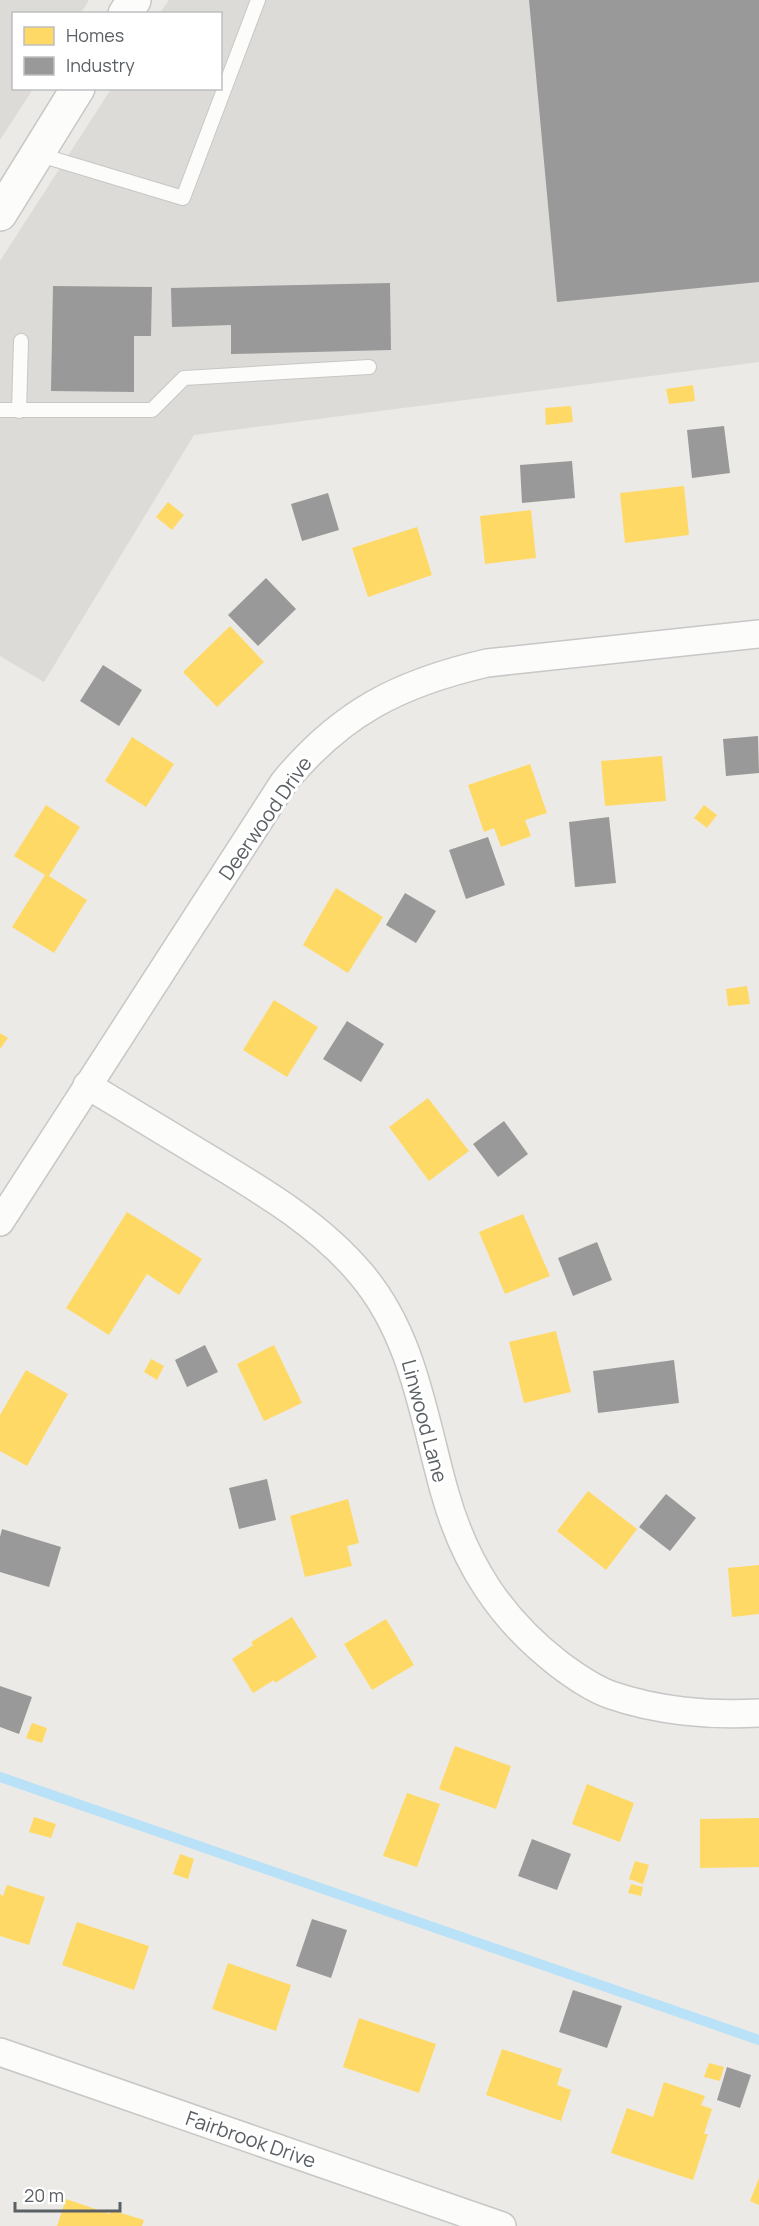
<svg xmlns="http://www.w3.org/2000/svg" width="759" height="2226" viewBox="0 0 759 2226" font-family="Manrope,sans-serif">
<rect width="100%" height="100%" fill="#eceae6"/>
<!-- industrial -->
<path fill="#dddbd7" d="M0,0H89L81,13L14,14V88L33,89L0,140Z
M169,0H759V362L194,435L44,682L0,656V261L111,89L220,88V14L160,13Z"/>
<!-- homes -->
<path fill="#ffd966" d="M693,385L695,401L669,404L666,389Z
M571,406L573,422L546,425L545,408Z
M684,486L689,535L625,543L620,493Z
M168,502L184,515L172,530L156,517Z
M531,510L536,558L485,564L480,516Z
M417,527L432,575L368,597L352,548Z
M230,626L264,662L217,707L183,672Z
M132,737L174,764L146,807L105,781Z
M662,756L666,801L605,806L601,761Z
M530,764L547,813L525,820L531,836L501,847L494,828L484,832L468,785Z
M46,805L80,827L49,876L87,900L54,953L12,927L45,875L14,856Z
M704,805L717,815L707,828L694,818Z
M336,888L383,917L348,973L303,945Z
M747,986L750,1004L728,1006L726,989Z
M274,1000L318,1027L287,1077L243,1050Z
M0,1033L8,1038L0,1049Z
M428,1098L469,1151L429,1181L389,1127Z
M127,1212L202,1259L179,1295L147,1274L109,1335L66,1308Z
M523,1214L550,1276L505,1294L479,1232Z
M556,1331L571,1392L524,1403L509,1342Z
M274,1345L302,1403L264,1421L237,1364Z
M151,1359L164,1366L157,1380L144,1372Z
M26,1370L68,1394L27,1466L0,1451V1415Z
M588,1491L637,1529L606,1570L557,1531Z
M348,1499L359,1543L347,1546L352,1566L305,1577L290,1516Z
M759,1565V1614L732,1617L728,1568Z
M292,1617L317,1657L275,1683L274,1680L253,1693L232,1659L253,1645L251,1642Z
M386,1619L414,1665L372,1690L344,1644Z
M32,1723L47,1728L42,1743L26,1738Z
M455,1746L511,1766L496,1809L439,1789Z
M587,1784L634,1803L620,1842L572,1824Z
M407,1793L440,1804L417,1867L383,1856Z
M34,1817L56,1824L51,1838L29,1832Z
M759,1818V1867L700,1868V1819Z
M180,1854L194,1859L188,1879L173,1874Z
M635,1861L649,1865L643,1884L629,1879Z
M631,1884L643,1887L641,1896L628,1893Z
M7,1885L45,1897L29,1945L0,1936V1894L3,1896Z
M77,1922L149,1946L134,1990L62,1965Z
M228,1963L291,1985L276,2031L212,2009Z
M359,2018L436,2044L419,2093L343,2067Z
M502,2049L562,2069L557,2085L571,2090L561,2121L486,2095Z
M709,2063L724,2067L720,2081L704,2077Z
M664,2082L705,2096L701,2105L712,2109L704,2134H708L693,2180L611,2153L627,2108L653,2117Z
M759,2178V2205L750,2201Z
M66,2199L110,2214L111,2210L144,2220L142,2226H57Z"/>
<!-- industry -->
<path fill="#999" d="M529,0H759V282L557,302Z
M390,283L391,350L231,354V325L172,327L171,288Z
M53,286L152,287L151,336H134V392L51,391Z
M724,426L730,473L692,478L687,430Z
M572,461L575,498L522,503L520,465Z
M328,493L339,530L302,541L291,504Z
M266,578L296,609L258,646L228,615Z
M103,665L142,690L119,726L80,701Z
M758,736L759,773L726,776L723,739Z
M609,817L616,883L575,887L569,822Z
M488,837L505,885L466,899L449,850Z
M405,893L436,911L416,943L386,925Z
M347,1021L384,1044L361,1082L323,1059Z
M504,1121L528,1154L498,1177L473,1144Z
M597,1242L612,1280L573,1296L558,1258Z
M205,1345L218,1372L187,1387L175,1360Z
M674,1360L679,1403L598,1413L593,1371Z
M267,1479L276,1520L239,1529L229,1488Z
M666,1494L696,1518L670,1551L639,1527Z
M2,1529L61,1547L49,1587L0,1572V1537Z
M0,1686L32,1697L19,1734L0,1727Z
M532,1839L571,1854L557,1890L518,1876Z
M312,1919L347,1930L331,1978L296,1966Z
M573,1990L622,2006L607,2048L559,2032Z
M727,2067L751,2075L740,2108L717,2100Z"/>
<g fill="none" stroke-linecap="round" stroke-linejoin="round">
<!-- stream -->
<path stroke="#b9e2f8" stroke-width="10" d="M0,1777L759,2040"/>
<defs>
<path id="service" d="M37,154L183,198L258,0
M0,410H152L184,378L369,367
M19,411L21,341"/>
<path id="minor" d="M87,1085C128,1110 169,1135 211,1160C264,1192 320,1225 361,1274C413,1335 423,1415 444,1490C464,1563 500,1619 560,1665C575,1676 593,1689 611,1695C657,1711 711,1716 759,1713
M0,1222L284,782C342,712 400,683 487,663L759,634
M0,2052L502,2226"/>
<path id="tertiary" d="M125,14L134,0
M0,214L78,88"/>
</defs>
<!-- service casing -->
<use href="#service" stroke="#c7c7c7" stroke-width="16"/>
<!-- minor casing -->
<use href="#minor" stroke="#c7c7c7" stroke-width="30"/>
<!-- tertiary casing -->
<use href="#tertiary" stroke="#c7c7c7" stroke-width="36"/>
<!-- service -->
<use href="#service" stroke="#fcfcfb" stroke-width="14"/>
<!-- minor -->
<use href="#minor" stroke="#fcfcfb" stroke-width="27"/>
<!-- tertiary -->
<use href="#tertiary" stroke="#fcfcfb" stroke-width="33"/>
</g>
<g text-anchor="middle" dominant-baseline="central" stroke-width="6" stroke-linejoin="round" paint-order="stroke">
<!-- street labels -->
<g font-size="20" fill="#5b6065" stroke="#fff">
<text transform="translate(265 818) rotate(-55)">Deerwood Drive</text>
<text transform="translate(425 1421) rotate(75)">Linwood Lane</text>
<text transform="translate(251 2139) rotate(19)">Fairbrook Drive</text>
</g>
</g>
<!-- legend -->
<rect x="12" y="12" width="210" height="78" fill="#ffffff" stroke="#bdbfc1" stroke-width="1.5"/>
<rect x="24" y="27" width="30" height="18" fill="#ffd966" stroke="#bdbfc1" stroke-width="1.5"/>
<text x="66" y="42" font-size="18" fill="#5b6065">Homes</text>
<rect x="24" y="57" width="30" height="18" fill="#999999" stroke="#bdbfc1" stroke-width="1.5"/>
<text x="66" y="72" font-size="18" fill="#5b6065">Industry</text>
<!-- scale -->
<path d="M15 2202v9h105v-9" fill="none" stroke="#5b6065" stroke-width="3"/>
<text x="24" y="2202" font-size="18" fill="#5b6065" stroke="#ffffff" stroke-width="4.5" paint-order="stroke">20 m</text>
</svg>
